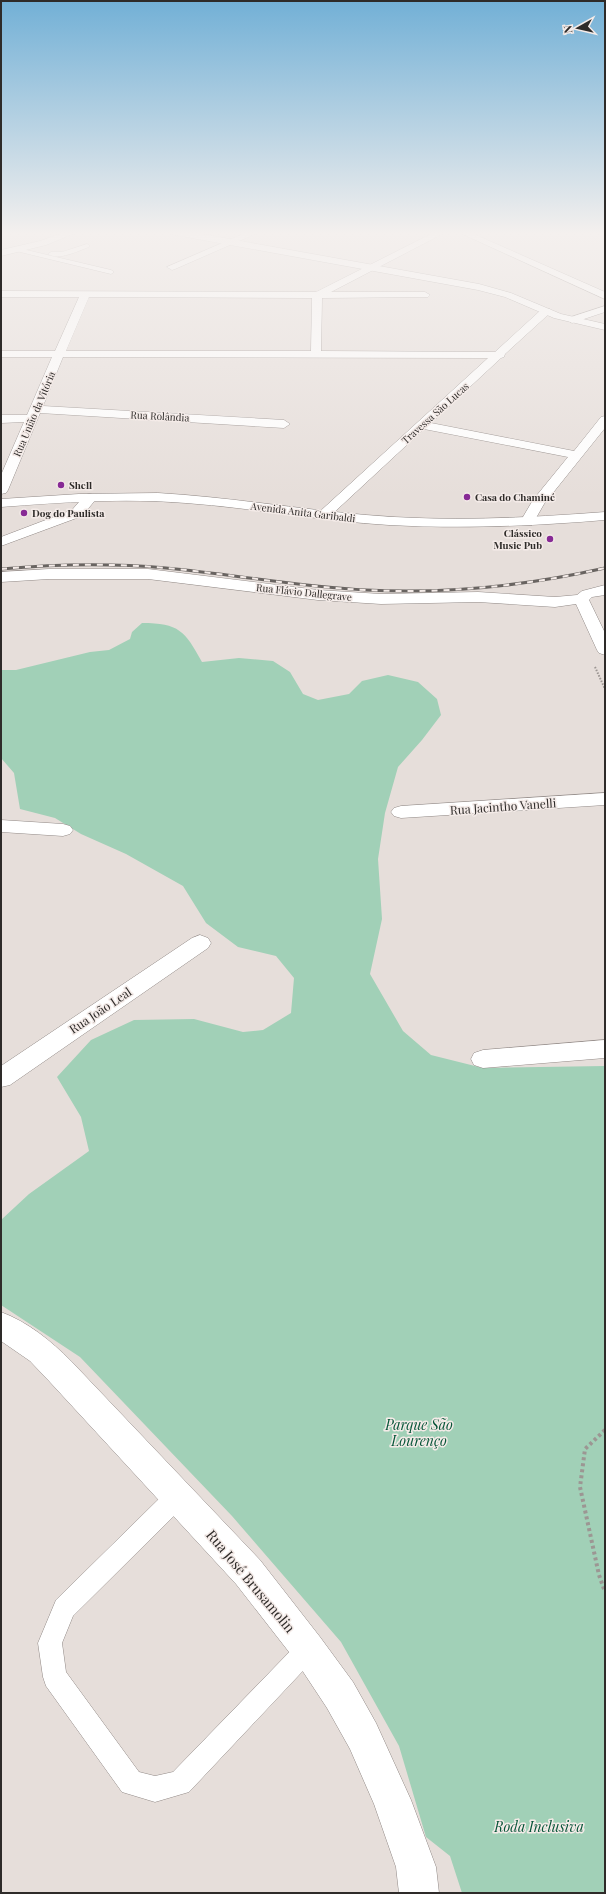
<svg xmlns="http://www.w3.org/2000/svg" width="606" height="1894" viewBox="0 0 606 1894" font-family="'Playfair Display',serif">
<rect width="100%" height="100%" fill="#e6deda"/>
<!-- green -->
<path fill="#a1d0b7" d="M142,623C179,623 185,631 202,662L239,658L273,661L290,672L303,694L318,700L349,694L362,681L388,675L418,682L437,699L441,715L422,740L398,767L385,813L378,859L382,919L370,974L403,1031L431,1055L483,1068L605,1066V1893H462L450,1856L426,1837L399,1746L341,1642L232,1516L80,1357L1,1305V1220L29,1194L89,1151L81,1117L57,1077L91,1040L134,1020L194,1019L243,1032L263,1030L291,1013L294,978L276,956L238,947L206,923L183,886L126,854L81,834L55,818L20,809L14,773L1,758V670H16L90,652L109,650L130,639L132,632Z"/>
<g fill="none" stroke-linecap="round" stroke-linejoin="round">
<defs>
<path id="service" d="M87,244L89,245V247C78,251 58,261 48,254L51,252H62Z
M18,248L111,270L114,272L111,274L16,251L15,250Z
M178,1485L186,1488L189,1496L186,1504L73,1616L62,1643L66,1672L139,1772L155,1776L173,1772L300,1641L308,1637L316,1641L320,1649L316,1657L189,1792L155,1802L122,1792L46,1686L43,1677L38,1643L56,1600L170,1488Z"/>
<path id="minor" d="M68,231H80L46,245L1,256V250L40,241Z
M250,231H262L175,269L172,270L167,267Z
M437,231H448L331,292H425L430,295L428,297L322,298L321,351L495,352L542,309H550L551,311L550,313L505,354L504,357L501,358L431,423L574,451L601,417L605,416V428L544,504L532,525H522L520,522L533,500L568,457L424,429L328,518H318L316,515L488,358L63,357L43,406L284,420L290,424L284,428L40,413L8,490L6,493L1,494V475L24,422L1,423V415H27L52,357H1V351H55L79,297H1V291L316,292ZM89,297L312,298L311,351H66Z
M456,231H467L605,292V299Z
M605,306V312L572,323L567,320L568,318Z
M90,494L95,495L97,498L82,516L1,546V537L72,510L85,495Z
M49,569H148L318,590L381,594L478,592L555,597L577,595L582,591L605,585V595L592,597L589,600L605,633V655L599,653L597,650L576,604L555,607L478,602L381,604L318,600L148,579H49L1,582V572Z
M605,793V805L401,818L394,816L391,812L394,808L401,806Z
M1,820L63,824L70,826L73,830L70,834L63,836L1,832Z
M200,935L208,938L211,943L208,948L10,1085L1,1087V1066L192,938Z
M605,1040V1058L483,1068L474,1065L471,1059L474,1053L483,1050Z
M1,1312C28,1322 51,1341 71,1361L260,1560L320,1637L353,1682L376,1723L411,1800L436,1867L439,1893H399L396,1867L374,1804L350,1749L327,1708L296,1661L236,1584L49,1381L30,1361L1,1341Z"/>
<path id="tertiary" d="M166,231H185L479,284L511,293L561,314L605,324V330L554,318L505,297L478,290L170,234Z"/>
<path id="secondary" d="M158,493C228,497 297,509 366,515C446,522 526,518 605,512V520C533,526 461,529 389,525C321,521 254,508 186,503C125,498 63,502 1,507V499L79,494Z"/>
</defs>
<!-- service casing -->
<use href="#service" stroke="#918986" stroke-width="1"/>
<!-- minor casing -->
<use href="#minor" stroke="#918986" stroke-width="1"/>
<!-- tertiary casing -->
<use href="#tertiary" stroke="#918986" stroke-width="1"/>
<!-- secondary casing -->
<use href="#secondary" stroke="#918986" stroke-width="1"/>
<!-- path-far1 -->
<path stroke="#9c9693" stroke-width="2" stroke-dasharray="1.5 1.5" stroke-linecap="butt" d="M595,667L605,689"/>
<!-- path -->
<path stroke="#9c9693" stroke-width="4" stroke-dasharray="3 3" stroke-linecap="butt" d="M605,1430L585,1449L580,1487L599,1575L605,1592"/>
<!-- service -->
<use href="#service" fill="#fff" fill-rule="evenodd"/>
<!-- minor -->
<use href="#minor" fill="#fff" fill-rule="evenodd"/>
<!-- tertiary -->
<use href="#tertiary" fill="#fff" fill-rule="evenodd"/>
<!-- secondary -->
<use href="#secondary" fill="#fff" fill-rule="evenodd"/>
<defs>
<path id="rail" d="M1,569C56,564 111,563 166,568C232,574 299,587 366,590C447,594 526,586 605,568"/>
</defs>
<!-- rail casing -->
<use href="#rail" stroke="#696461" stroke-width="3"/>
<!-- rail -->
<use href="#rail" stroke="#f4ebe8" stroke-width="2" stroke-dasharray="6" stroke-linecap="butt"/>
</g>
<!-- sky -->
<linearGradient id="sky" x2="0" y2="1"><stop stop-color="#72b0d6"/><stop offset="0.47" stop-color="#f4f0ee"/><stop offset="1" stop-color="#f4f0ee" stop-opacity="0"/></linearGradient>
<rect width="606" height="496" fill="url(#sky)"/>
<!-- markers -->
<g fill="#872a95" stroke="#f4ebe8" stroke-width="1.5">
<circle cx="61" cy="485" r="4"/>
<circle cx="467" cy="497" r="4"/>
<circle cx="24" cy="513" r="4"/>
<circle cx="550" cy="539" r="4"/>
</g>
<g text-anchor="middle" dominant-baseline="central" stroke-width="3" stroke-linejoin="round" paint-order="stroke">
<!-- far-street labels -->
<g font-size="10" fill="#2e2b29" stroke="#f4ebe8">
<text transform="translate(435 413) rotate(-42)">Travessa São Lucas</text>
<text transform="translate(34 414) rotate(-67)">Rua União da Vitória</text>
<text transform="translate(160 416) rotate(3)">Rua Rolândia</text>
<text transform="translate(303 512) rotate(7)">Avenida Anita Garibaldi</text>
<text transform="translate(304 592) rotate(6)">Rua Flávio Dallegrave</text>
</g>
<!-- far-poi labels -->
<g font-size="10" font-weight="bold" fill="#2e2b29" stroke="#f4ebe8" text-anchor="start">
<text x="69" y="485">Shell</text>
<text x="475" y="497">Casa do Chaminé</text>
<text x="32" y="513">Dog do Paulista</text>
<text x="542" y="533" text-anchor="end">Clássico<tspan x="542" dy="12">Music Pub</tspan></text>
</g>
<!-- street labels -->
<g font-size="12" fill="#2e2b29" stroke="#f4ebe8">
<text transform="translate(503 806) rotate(-4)">Rua Jacintho Vanelli</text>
<text transform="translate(100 1010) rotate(-34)">Rua João Leal</text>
</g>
<!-- near-park labels -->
<g font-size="14" font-style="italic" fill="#065538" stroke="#f4ebe8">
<text x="419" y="1424">Parque São<tspan x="419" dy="16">Lourenço</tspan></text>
<text x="539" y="1826">Roda Inclusiva</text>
</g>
<!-- near-street labels -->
<g font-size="14" fill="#2e2b29" stroke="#f4ebe8">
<text transform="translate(251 1581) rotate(50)">Rua José Brusamolin</text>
</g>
</g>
<!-- border -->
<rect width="606" height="1894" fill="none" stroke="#2e2b29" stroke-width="4"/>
<!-- north arrow -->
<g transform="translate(578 28) rotate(262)" stroke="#f4ebe8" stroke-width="3" paint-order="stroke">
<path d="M0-3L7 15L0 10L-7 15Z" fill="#2e2b29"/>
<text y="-6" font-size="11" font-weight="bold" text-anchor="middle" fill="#2e2b29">N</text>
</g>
</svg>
